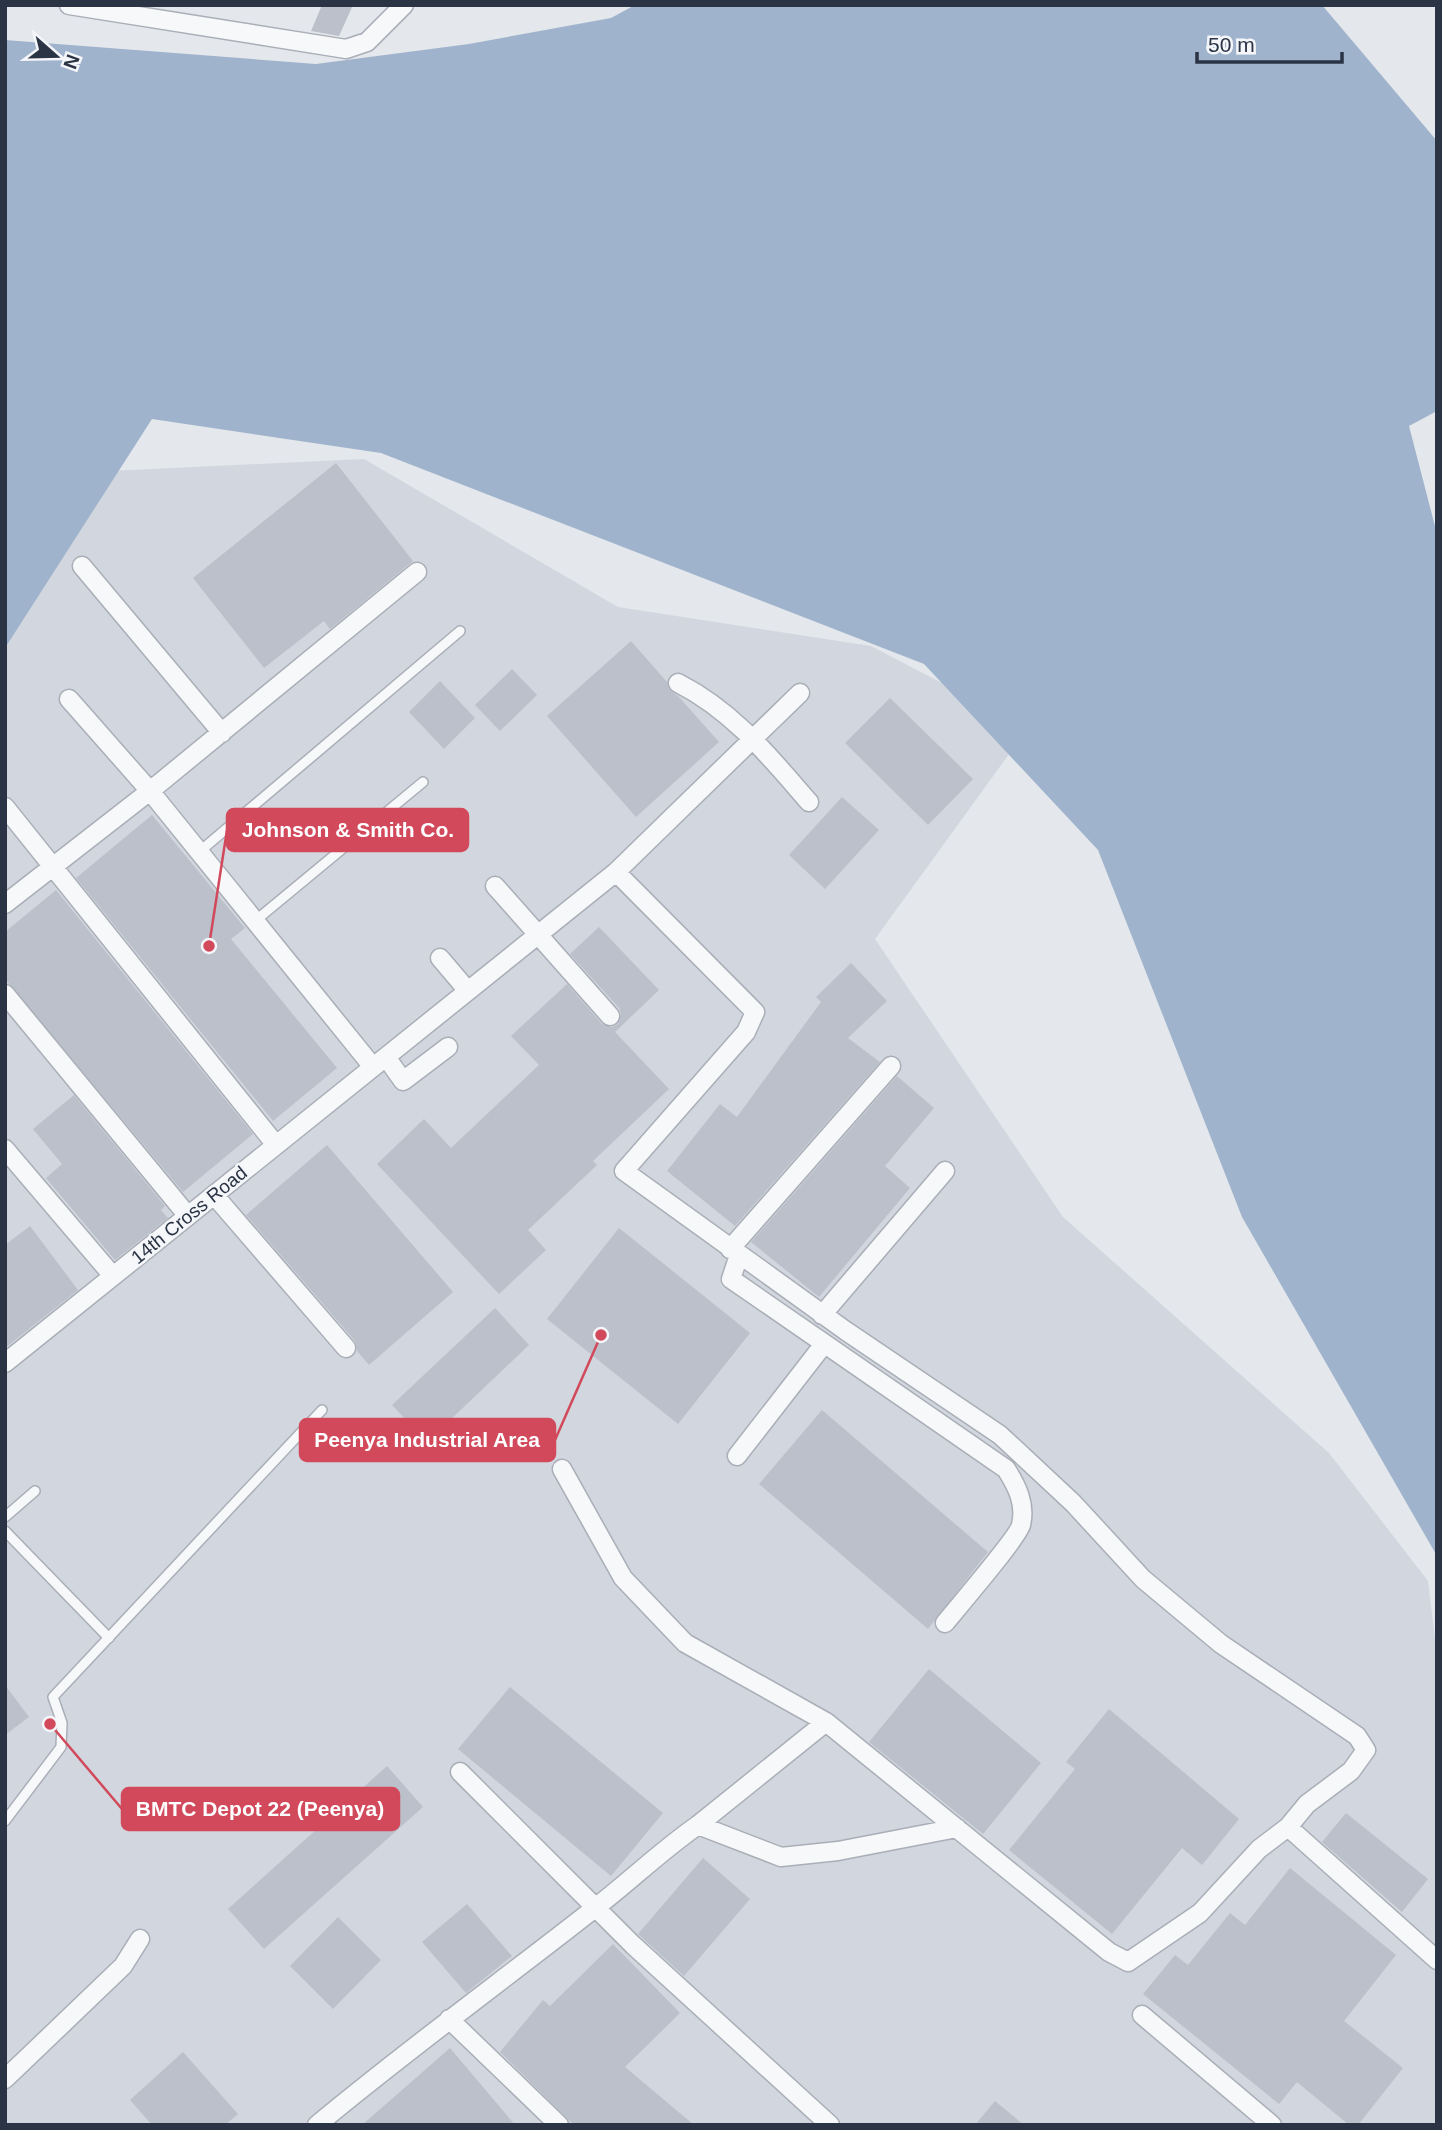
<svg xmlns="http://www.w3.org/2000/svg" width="1442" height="2130" viewBox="0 0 1442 2130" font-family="Helvetica,sans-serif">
<rect width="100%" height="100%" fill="#e4e7ec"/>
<!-- built -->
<path fill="#d2d6de" d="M364,459L618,607L871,646L1028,728L875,939L1063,1217L1329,1453L1428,1581L1437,1656V2125H5V476Z"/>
<!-- water -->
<path fill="#9fb4cc" d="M635,5H1322L1437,141V411L1409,426L1437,534V1556L1242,1217L1098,850L924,664L381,453L152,419L5,648V40L316,64L469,44L611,18Z"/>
<!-- building -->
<path fill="#bbc0ca" d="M322,5H353L339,36L311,31Z
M336,463L413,561L330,629L324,621L264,668L193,578Z
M631,641L667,682L669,689L679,697L719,742L636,817L547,716Z
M512,669L537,695L500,731L475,705Z
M440,681L475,718L444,749L409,712Z
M890,698L973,779L928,825L845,743Z
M842,797L879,830L825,889L789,855Z
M152,815L245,928L231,939L337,1068L273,1121L76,878Z
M56,890L253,1134L183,1192L5,979V932Z
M599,927L659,990L615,1032L669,1089L593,1161L597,1165L528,1230L546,1250L499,1294L377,1164L424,1119L451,1148L539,1065L511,1036L567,984L602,1024L612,1027L618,1024L621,1014L619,1008L570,954Z
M851,963L887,1001L848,1038L880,1062L735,1226L667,1171L720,1104L737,1117L821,1002L816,997Z
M897,1076L934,1108L885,1166L910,1188L819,1297L751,1242Z
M74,1095L165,1206L161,1210L168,1218L115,1260L46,1178L62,1164L33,1129Z
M327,1145L453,1292L369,1365L357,1351L355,1341L246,1215Z
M30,1226L78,1290L5,1348V1245Z
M619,1228L750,1333L678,1424L547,1319Z
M495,1308L529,1345L427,1442L392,1405Z
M822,1410L988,1552L928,1629L759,1484Z
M929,1669L1041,1763L983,1834L869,1742Z
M5,1685L29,1717L5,1735Z
M510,1687L663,1813L611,1876L458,1749Z
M1109,1709L1239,1819L1202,1865L1182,1848L1112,1934L1009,1850L1075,1769L1066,1762Z
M387,1766L423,1807L264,1949L228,1909Z
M1346,1813L1428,1879L1402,1912L1322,1842Z
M703,1858L750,1899L684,1976L638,1934Z
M1290,1868L1396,1955L1344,2021L1403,2068L1358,2125H1349L1297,2082L1279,2104L1143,1994L1175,1955L1188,1965L1230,1913L1245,1925Z
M467,1904L512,1956L466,1993L422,1942Z
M338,1917L381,1960L333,2009L290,1966Z
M613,1944L680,2013L625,2067L694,2125H574L500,2052L543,2000L550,2006Z
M450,2048L515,2125H362Z
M183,2052L238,2114L225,2125H152L130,2100Z
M995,2101L1024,2125H975Z"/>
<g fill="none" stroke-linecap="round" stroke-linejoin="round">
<defs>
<path id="service" d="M199,852L460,631
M255,921L423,782
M5,1517L35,1491
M5,1531L109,1638
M5,1821L61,1747L62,1723L53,1697L322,1410"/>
<path id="minor" d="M69,5L346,49L367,42L404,5
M82,566L222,733
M678,683C733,711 769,756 809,802
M69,699L150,791L373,1067
M5,807L276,1145
M495,886L610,1016
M5,904L150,791L417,572
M440,958L468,991
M5,994L188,1216
M386,1057L403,1081L448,1047
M5,1149L113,1276
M214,1195L346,1348
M730,1249L891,1066
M739,1255L731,1279L1006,1469C1017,1486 1026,1504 1021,1525C1018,1537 958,1607 945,1623
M822,1315L945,1171
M5,1363L616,872L800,693
M737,1456L824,1344
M562,1469L623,1578L685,1643L826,1722L1109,1952L1128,1962L1200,1913L1259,1849L1288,1827L1307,1804L1351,1771L1366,1750L1357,1736L1221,1644L1143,1579L1073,1503L1000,1435L846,1331L624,1171L746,1032L755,1012L616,872
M460,1772L633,1945L830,2125
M698,1825L826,1722
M1288,1827L1437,1960
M1142,2015L1272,2125
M449,2019L559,2125
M5,2079L123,1966L140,1939
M317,2125C407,2050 502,1981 595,1908C630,1881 662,1850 698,1825L781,1857L838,1851L957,1828"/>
</defs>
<!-- service casing -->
<use href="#service" stroke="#a9aeb7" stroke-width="12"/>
<!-- minor casing -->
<use href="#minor" stroke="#a9aeb7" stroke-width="21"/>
<!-- service -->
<use href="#service" stroke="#f7f8fa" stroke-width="9"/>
<!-- minor -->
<use href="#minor" stroke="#f7f8fa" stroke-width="18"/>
</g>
<g text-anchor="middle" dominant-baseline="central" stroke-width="5" stroke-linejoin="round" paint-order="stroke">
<!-- street labels -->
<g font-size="19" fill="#2b3445" stroke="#f4f6f9">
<text transform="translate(189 1215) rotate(-39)">14th Cross Road</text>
</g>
</g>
<!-- callouts -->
<path fill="none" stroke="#d1495b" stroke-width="2.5" d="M209 946L227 830M601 1335L555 1440M50 1724L122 1809"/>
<g fill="#d1495b" stroke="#f4f6f9" stroke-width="2.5">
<circle cx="209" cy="946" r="7"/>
<circle cx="601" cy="1335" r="7"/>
<circle cx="50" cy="1724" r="7"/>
</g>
<g fill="#d1495b" stroke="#d1495b" stroke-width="2.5">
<rect x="227" y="809" width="241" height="42" rx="7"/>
<rect x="300" y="1419" width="255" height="42" rx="7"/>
<rect x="122" y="1788" width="277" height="42" rx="7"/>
</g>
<g font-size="21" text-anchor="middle" font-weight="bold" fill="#fff">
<text x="348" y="837">Johnson &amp; Smith Co.</text>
<text x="427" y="1447">Peenya Industrial Area</text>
<text x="260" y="1816">BMTC Depot 22 (Peenya)</text>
</g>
<!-- border -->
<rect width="1442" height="2130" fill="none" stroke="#2b3445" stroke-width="14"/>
<!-- north arrow -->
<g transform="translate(56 56) rotate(110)" stroke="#f4f6f9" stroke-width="5" paint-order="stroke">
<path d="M0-5L12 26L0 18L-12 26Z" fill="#2b3445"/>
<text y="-10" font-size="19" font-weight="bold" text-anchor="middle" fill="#2b3445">N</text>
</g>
<!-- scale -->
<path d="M1197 52v10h145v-10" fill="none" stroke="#2b3445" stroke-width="3.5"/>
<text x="1208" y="52" font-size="21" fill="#2b3445" stroke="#f4f6f9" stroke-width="5" paint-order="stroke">50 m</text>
</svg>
